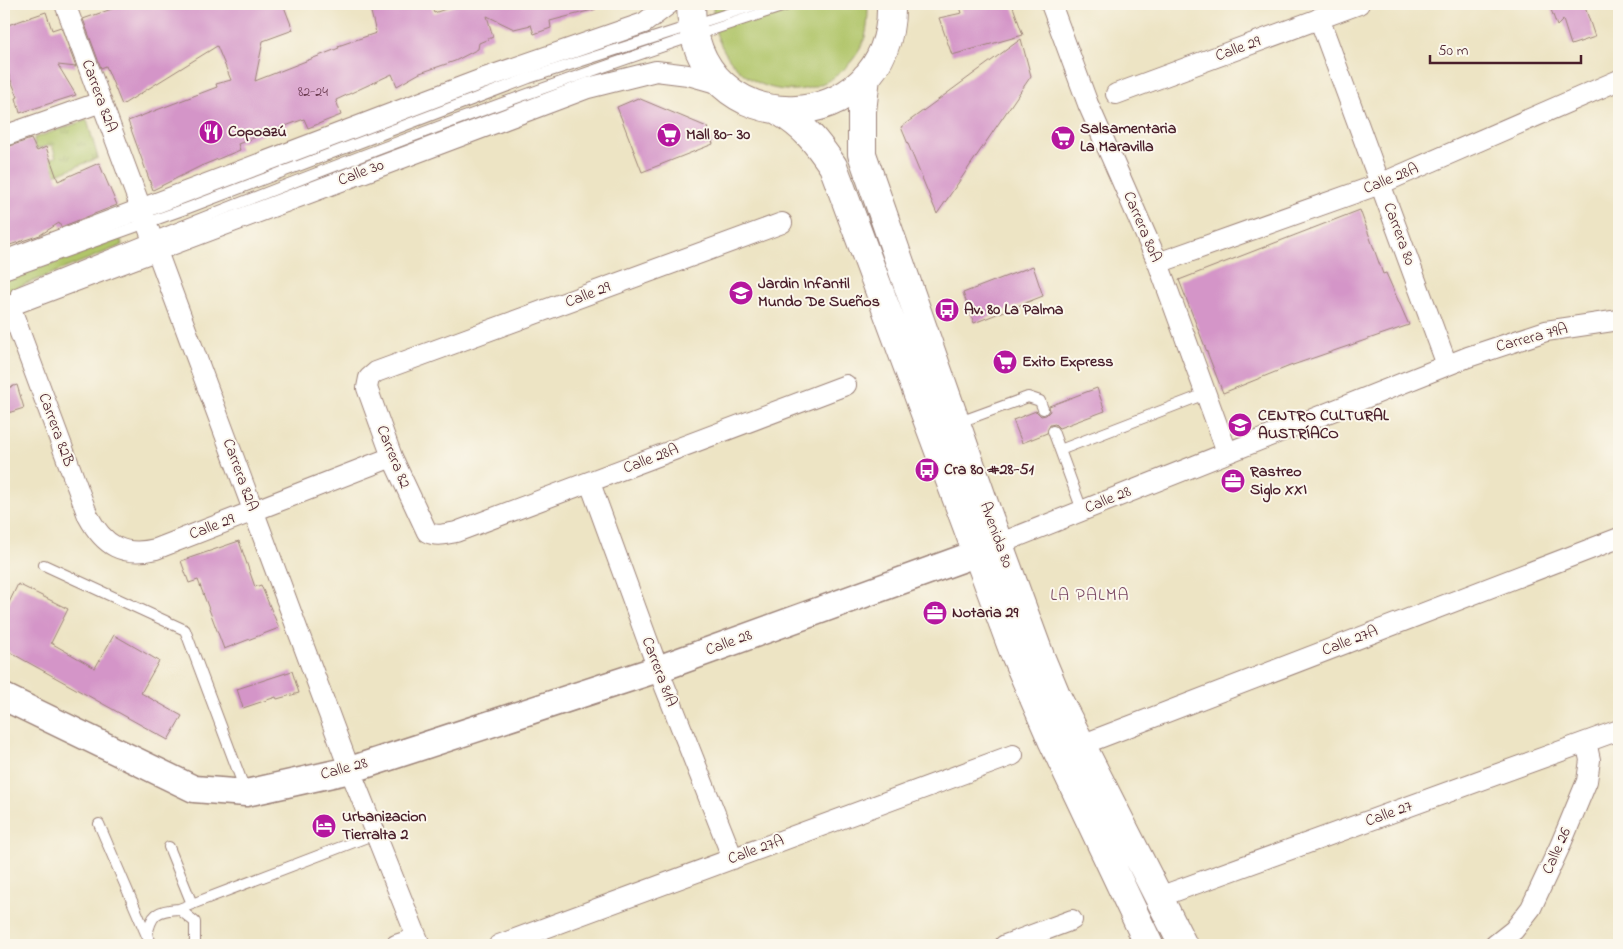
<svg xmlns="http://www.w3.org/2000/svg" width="1623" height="949" viewBox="0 0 1623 949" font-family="'Indie Flower',sans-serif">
<defs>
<pattern id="park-tufts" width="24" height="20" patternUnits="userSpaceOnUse" patternTransform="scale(1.25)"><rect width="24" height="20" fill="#b0c569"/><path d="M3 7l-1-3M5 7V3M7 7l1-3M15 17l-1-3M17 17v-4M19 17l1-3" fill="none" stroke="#919f57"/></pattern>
</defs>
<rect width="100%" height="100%" fill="#fbf7ec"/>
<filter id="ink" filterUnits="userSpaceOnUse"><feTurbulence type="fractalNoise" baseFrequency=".02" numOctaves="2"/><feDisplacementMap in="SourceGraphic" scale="10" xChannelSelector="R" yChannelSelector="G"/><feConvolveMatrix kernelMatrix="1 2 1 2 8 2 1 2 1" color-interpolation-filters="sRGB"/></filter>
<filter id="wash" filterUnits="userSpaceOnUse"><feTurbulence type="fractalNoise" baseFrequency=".0096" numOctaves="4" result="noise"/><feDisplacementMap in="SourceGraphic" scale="20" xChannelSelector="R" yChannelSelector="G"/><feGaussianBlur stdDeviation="1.12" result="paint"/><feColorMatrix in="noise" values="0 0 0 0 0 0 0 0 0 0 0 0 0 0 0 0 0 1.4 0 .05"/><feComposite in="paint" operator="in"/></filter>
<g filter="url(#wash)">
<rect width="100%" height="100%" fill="#ede4c4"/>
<!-- green -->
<path fill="#b0c569" stroke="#7d724a" d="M714,4H868C868,19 868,35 860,49C828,105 749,104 721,45C715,33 711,17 714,4Z
M120,238L123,245L4,293V280Z"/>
<!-- park -->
<path fill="url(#park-tufts)" stroke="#7d724a" d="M87,120L98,158L47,178L42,160L56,157L52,145L35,149L34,138Z"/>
<g id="blocks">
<!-- building -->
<path fill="#d495c8" d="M126,4H283L293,30L263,41L255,81L339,48L338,46L376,33L371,12L391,4H430L434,13L460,4H595L596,9L550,21L551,28L534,34L531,25L514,29L487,16L493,37L479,43L478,49L455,61L420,73L397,86L392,74L336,100L341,115L308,128L304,119L238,144L240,150L201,166L153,190L128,121L217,87L216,84L231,80L217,46L122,105L106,66L101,68L83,19Z
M959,4H1012L1023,35L952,55L939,18L962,13Z
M1549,4H1584L1595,37L1571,45L1563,20L1557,26Z
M46,12L52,30L61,27L76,67L58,65L76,95L20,113L16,98L18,97L4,64V38L8,37L5,26Z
M1021,39L1031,76L937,214L901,127Z
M638,98L707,127L713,144L642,172L617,107Z
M31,139L37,151L46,147L58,181L99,163L117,205L61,227L59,223L40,235L4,247V148Z
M1360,210L1383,274L1386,273L1409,325L1290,366L1223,393L1179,280Z
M1033,266L1043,296L974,323L963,293Z
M17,385L24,408L8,413L4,405V389Z
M1097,388L1105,411L1059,428L1055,424L1050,425L1047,433L1022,443L1013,420L1036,411L1041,416L1046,415L1050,411L1049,406Z
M239,541L255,587L261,585L279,628L224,649L198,580L189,583L181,561Z
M18,584L68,609L51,643L95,668L114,635L159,661L141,693L182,716L168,740L4,649V613Z
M292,671L299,693L277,699L276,697L243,708L237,689Z"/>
</g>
</g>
<g filter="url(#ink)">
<use href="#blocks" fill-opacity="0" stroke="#9c8278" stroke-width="1"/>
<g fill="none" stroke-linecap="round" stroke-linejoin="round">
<defs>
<path id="service" d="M4,274L188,208L529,78L758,4
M16,293C271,189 528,88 791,4
M957,423L1028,397L1040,401L1043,409
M1053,431L1082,510
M1060,450L1205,394
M44,565L185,630L245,790
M99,824L147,936
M169,847L192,904
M179,909L195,922V943L193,945
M153,945L147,936C151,914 157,910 179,909L375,834"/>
<path id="minor" d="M65,4L346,760L420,945
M1051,4L1088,104L1158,263L1227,452
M1319,18L1447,365
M1116,94L1359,4
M4,136L101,102
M782,223L376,372L369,378L367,388L392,457L427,532C437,537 445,534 456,532L846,385
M4,261L482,79L644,23L669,4
M1158,263L1380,184L1619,80
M10,306L88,516C104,546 123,557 156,549L392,457
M4,308L588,88L656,71L688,75L723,85
M590,483L658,669L733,859
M986,549L1468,357L1546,331L1619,320
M1081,745L1619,538
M1159,897L1619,730
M396,945L417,938
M499,945L1013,755
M1005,945L1072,920
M1495,945L1514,930L1531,908L1560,846L1587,781L1590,760L1586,742"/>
<path id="tertiary" d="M4,697L194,789L246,793L350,770L658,669L975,554"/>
<path id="primary" d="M691,4C692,151 895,140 891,4
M866,77L862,111V154L987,512L1040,656L1057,697L1183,945
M779,111C805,127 816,141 833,166L1013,650L1052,740L1149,945"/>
</defs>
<!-- service casing -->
<use href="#service" stroke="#9c8278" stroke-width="12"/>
<!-- minor casing -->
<use href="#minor" stroke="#9c8278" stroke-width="22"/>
<!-- tertiary casing -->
<use href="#tertiary" stroke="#9c8278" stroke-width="29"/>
<!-- primary casing -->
<use href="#primary" stroke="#9c8278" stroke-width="30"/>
<!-- service -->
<use href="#service" stroke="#fff" stroke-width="10"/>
<!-- minor -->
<use href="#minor" stroke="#fff" stroke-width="20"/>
<!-- tertiary -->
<use href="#tertiary" stroke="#fff" stroke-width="26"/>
<!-- primary -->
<use href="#primary" stroke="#fff" stroke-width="28"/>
</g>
</g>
<!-- icons -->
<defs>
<symbol id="restaurant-disc" viewBox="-11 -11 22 22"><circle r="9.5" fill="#b5179e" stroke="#fbf7ec"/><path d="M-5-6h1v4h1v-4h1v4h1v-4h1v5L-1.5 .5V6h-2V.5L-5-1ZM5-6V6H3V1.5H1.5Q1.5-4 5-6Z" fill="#fff"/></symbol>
<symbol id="supermarket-disc" viewBox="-11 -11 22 22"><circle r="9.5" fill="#b5179e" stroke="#fbf7ec"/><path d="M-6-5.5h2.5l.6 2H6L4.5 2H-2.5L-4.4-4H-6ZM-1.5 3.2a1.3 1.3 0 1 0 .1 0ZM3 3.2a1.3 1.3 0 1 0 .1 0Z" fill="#fff"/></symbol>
<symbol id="school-disc" viewBox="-11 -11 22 22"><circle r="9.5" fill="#b5179e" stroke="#fbf7ec"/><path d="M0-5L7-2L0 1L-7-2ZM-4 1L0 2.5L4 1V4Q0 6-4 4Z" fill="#fff"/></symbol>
<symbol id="bus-disc" viewBox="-11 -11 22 22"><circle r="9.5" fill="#b5179e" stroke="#fbf7ec"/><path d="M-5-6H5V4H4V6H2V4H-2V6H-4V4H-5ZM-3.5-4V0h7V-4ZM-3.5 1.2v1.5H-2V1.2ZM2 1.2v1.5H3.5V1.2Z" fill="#fff"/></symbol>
<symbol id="office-disc" viewBox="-11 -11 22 22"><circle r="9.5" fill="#b5179e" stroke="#fbf7ec"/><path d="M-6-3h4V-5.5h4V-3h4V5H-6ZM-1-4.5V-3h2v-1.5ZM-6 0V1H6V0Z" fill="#fff"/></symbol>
<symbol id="hotel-disc" viewBox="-11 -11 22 22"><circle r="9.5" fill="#b5179e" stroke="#fbf7ec"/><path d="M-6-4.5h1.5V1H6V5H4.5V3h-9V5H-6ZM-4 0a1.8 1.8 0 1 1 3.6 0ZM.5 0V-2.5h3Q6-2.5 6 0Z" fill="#fff"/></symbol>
</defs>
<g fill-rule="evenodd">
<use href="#restaurant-disc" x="197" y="118" width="28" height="28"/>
<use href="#supermarket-disc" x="655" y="121" width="28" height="28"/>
<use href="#supermarket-disc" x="1049" y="124" width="28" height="28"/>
<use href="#school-disc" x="727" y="279" width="28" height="28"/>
<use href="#bus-disc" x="933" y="296" width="28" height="28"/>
<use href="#supermarket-disc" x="991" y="348" width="28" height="28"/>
<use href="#school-disc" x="1226" y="411" width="28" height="28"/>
<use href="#bus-disc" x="913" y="456" width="28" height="28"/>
<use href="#office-disc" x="1219" y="467" width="28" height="28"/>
<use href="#office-disc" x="921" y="599" width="28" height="28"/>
<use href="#hotel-disc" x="310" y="812" width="28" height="28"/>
</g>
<g text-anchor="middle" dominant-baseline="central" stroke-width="4" stroke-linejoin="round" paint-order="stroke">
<!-- number labels -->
<g font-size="14" fill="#6c3c52">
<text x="313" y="92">82-24</text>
</g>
<!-- street labels -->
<g font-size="16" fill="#4a1f2b" stroke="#fbf7ec">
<text transform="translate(1238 49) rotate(-20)">Calle 29</text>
<text transform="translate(99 96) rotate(70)">Carrera 82A</text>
<text transform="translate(361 173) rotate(-21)">Calle 30</text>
<text transform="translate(1391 179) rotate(-22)">Calle 28A</text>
<text transform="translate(1142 227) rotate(67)">Carrera 80A</text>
<text transform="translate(1399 234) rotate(70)">Carrera 80</text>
<text transform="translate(588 295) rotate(-21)">Calle 29</text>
<text transform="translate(1532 338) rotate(-15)">Carrera 79A</text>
<text transform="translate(56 430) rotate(70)">Carrera 82B</text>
<text transform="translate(393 457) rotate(68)">Carrera 82</text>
<text transform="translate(651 459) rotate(-21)">Calle 28A</text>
<text transform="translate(240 475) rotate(70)">Carrera 82A</text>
<text transform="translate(1108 500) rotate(-22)">Calle 28</text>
<text transform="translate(212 527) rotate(-21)">Calle 29</text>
<text transform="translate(996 535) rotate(70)">Avenida 80</text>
<text transform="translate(1350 641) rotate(-21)">Calle 27A</text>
<text transform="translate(729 643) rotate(-20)">Calle 28</text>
<text transform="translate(659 672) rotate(69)">Carrera 81A</text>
<text transform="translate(344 769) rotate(-15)">Calle 28</text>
<text transform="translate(1389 814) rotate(-20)">Calle 27</text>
<text transform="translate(756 850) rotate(-20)">Calle 27A</text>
<text transform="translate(1557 851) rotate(-66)">Calle 26</text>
</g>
<!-- poi labels -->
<g font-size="16" font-weight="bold" fill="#4a1f2b" stroke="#fbf7ec" text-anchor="start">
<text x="1080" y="129">Salsamentaria<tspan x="1080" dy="18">La Maravilla</tspan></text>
<text x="228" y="132">Copoazú</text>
<text x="686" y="135">Mall 80- 30</text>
<text x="758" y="284">Jardin Infantil<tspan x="758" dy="18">Mundo De Sueños</tspan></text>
<text x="964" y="310">Av. 80 La Palma</text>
<text x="1022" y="362">Exito Express</text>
<text x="1258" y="416">CENTRO CULTURAL<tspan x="1258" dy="18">AUSTRÍACO</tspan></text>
<text x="944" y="470">Cra 80 #28-51</text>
<text x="1250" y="472">Rastreo<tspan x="1250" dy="18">Siglo XXI</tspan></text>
<text x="952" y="613">Notaria 29</text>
<text x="342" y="817">Urbanizacion<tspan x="342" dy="18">Tierralta 2</tspan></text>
</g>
<!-- neighbourhood labels -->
<g font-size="18" letter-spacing="1" fill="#7a4862" stroke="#fbf7ec">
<text x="1090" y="596">LA PALMA</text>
</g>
</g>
<!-- margin -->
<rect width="1623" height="949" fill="none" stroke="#fbf7ec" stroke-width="20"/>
<!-- scale -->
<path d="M1430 55v8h151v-8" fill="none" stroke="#4a1f2b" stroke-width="2.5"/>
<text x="1438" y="55" font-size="15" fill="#4a1f2b" stroke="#fbf7ec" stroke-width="4" paint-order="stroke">50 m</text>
</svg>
